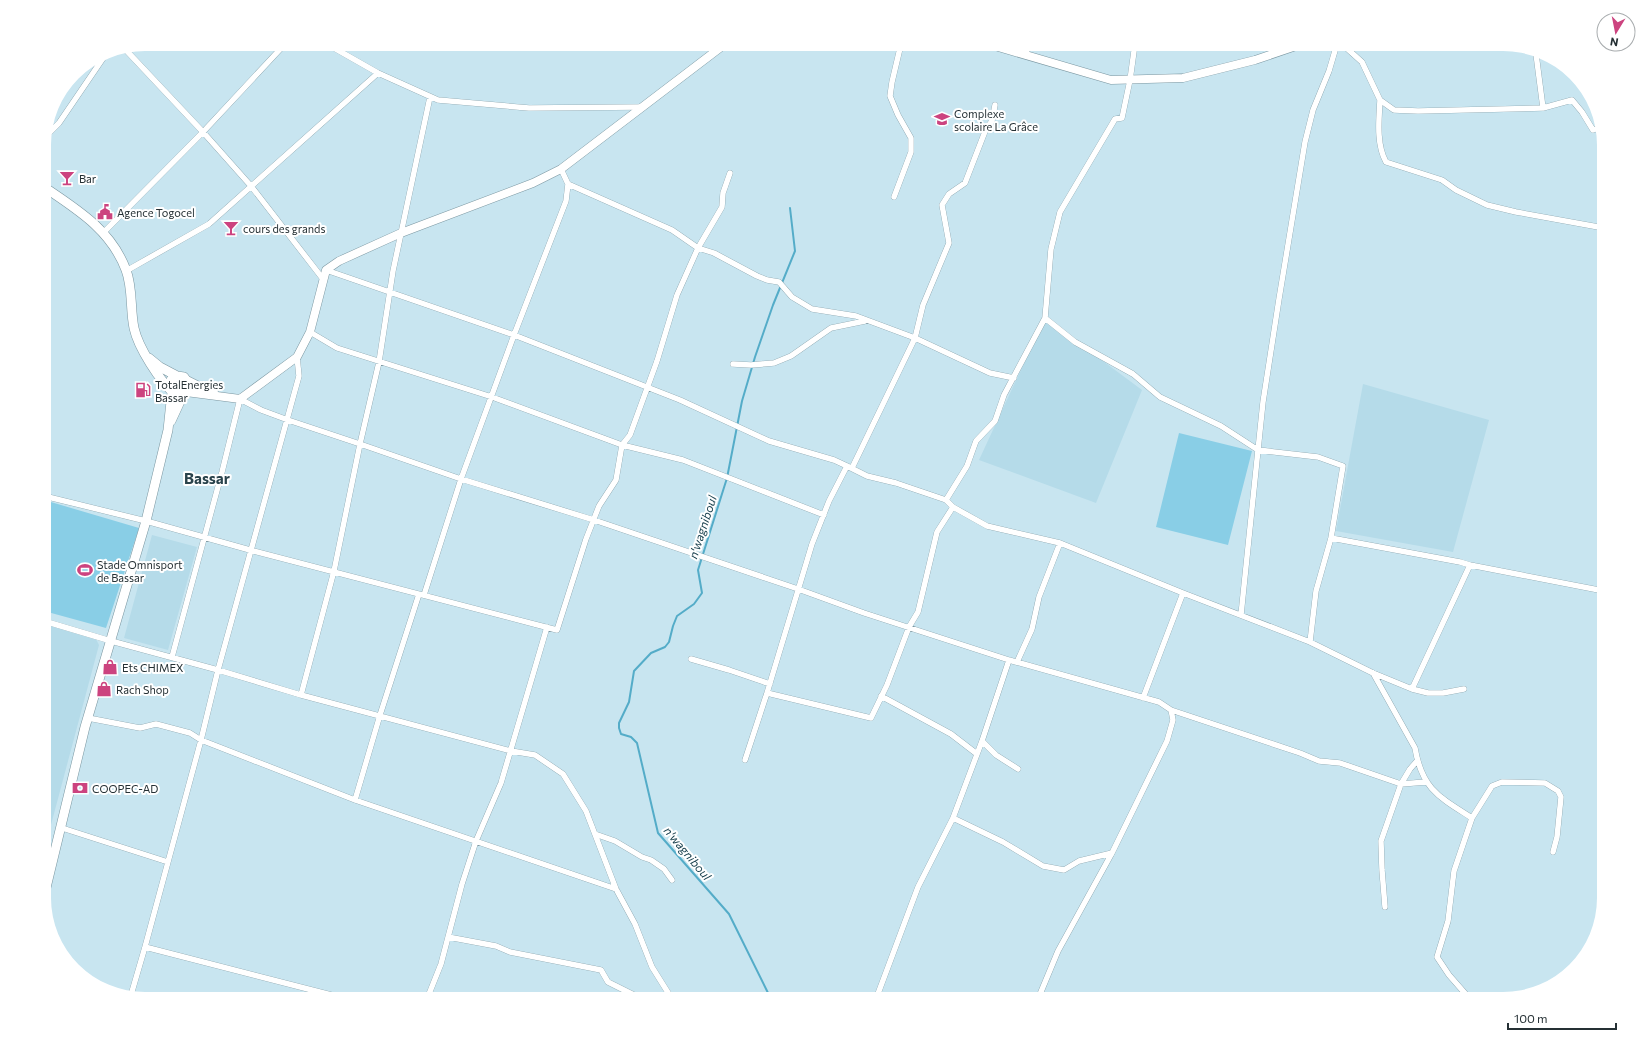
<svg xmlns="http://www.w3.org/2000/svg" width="1648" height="1043" viewBox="0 0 1648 1043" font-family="Commissioner,sans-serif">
<rect width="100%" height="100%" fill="#c8e5f0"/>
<!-- built -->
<path fill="#b5dbe9" d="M1045,318L1142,390L1096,503L979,460Z
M1363,384L1489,420L1453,552L1336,531Z
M152,535L197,547L168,650L124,638Z
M44,623L95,637L99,645L44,851Z"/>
<!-- pitch -->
<path fill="#89cee6" d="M1179,433L1252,451L1228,545L1156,527Z
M44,500L139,528L106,628L44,611Z"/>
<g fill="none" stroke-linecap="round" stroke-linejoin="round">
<!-- stream -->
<path stroke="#54acc8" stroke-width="2" d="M771,999L729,914L658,833L637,743L631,737L621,734L619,728V723L629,702L634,671L651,653L665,647L669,642L673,626L677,616L694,604L702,593L698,570L727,478L742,401L755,357L773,305L795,251L790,208"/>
<defs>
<path id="street" d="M327,44L378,73L438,100L529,108L641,107
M1342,44L1362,62L1380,100L1394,110L1418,111L1543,108L1572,100L1582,112L1593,130L1599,128
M124,48L203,132L251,186L323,279
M1536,54L1543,108
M1026,55L1028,44
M1380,100C1379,119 1376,144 1386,162L1442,180L1456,190L1487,205L1516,212L1604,228
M44,138L59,123L108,51
M568,184L672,230L698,248L714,253L757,276L767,280L779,282L792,297L812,309L856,316L915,338L990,373L1014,378
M894,197L911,152V138L898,115L890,96L892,82L901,44
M104,232L203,132L285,44
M326,270L514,335L680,400L769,441L834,460L847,466L829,501L812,544L767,693L871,718L887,685L909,627L918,612L937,532L953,507
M126,271L209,224L378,73
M1045,318L1075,342L1133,374L1160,397L1221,426L1258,450L1263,402L1279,299L1305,142L1313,110L1329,71L1337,44
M310,332L337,348L492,397L622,445L683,460L824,515
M733,364L751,365L774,363L791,356L831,328L865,321
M847,466L867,476L896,483L946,500L953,507L987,526L1060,543L1183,593L1143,698
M852,468L915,338L923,305L949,243L942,205L949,194L965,183L986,129L992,121L995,105
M44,496L146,521L250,550L557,630L586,539L599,506L616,480L622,445L630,435L657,361L677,295L698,248L722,207L723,193L730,173
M946,500L967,466L976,441L995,421L1004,395L1045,318L1051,249L1060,212L1115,119L1122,118L1130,80L1135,44
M1183,593L1310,642L1373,673L1412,689L1428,693H1443L1464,689
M424,595L461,479L514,335L566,201L568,184L561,169
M1241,615L1258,450L1318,457L1343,466L1331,538
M44,621L111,641L218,670L301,695L511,751L535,755L563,774L586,811L616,889L635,924L652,967L672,999
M1310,642L1316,591L1331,538L1460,562L1470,565
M172,657L222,472L240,399L261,410L288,420L360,444L461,479L594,520L798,589L864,613L1009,660L1159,702L1171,710L1173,720L1167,741L1112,853L1058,951L1038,999
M691,659L729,670L770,684
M1017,662L1032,629L1039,597L1060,543
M1373,673L1415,748C1422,789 1439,797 1472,818L1492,786L1502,782L1545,783L1558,791L1561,797L1557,837L1553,852
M1412,689L1470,565L1604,591
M301,695L334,571L360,444L379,362L393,271L430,97
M881,696L951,734L977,754
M1171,710L1300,753L1319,761L1340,763L1401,784L1426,782
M88,718L140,728L156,724L190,733L201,740L355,800L616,889
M982,741L996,755L1018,769
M745,760L767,693
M355,800L380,715L419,594
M953,818L1003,842L1043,866L1064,870L1079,861L1112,853
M62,828L168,862
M595,834L615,841L642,857L651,860L664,869L672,880
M1385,907L1382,870L1381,841L1401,784L1410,769L1417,761
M448,937L496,946L510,952L601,970L608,982L634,995L654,999L669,994
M145,947L347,999
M131,995L145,947L201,740L218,670L299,376L297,357
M427,999L441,964L462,884L476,841L501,783L547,627
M876,999L918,887L953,818L982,741L1009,660
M1470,999L1449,975L1437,957L1448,921L1454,871L1472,818"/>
<path id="secondary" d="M988,44L1111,80L1183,78L1255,60L1302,44
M187,380L215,394
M186,392L240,399L297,357L310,332L326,270L339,261L401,233L533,183L561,169L725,44"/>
<path id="primary" d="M44,187C78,210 111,230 126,270C133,288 130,309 134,328C138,347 160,382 175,394C183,396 189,392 188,383L184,377L177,376L171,380L170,388
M149,358L160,367L177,376
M171,421L183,395
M44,896L85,727L146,521L168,430L172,392"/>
</defs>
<!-- street casing -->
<use href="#street" stroke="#7a96a0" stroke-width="6"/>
<!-- secondary casing -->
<use href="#secondary" stroke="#7a96a0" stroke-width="9"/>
<!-- primary casing -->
<use href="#primary" stroke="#7a96a0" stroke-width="10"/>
<!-- street -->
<use href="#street" stroke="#fff" stroke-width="5.5"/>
<!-- secondary -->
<use href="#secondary" stroke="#fff" stroke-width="8"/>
<!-- primary -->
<use href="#primary" stroke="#fff" stroke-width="9"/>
</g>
<!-- icons -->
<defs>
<symbol id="school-bare" viewBox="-9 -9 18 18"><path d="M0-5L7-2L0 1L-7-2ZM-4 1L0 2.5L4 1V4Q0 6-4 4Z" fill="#cc437f" stroke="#fff" stroke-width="2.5" paint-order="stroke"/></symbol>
<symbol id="bar-bare" viewBox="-9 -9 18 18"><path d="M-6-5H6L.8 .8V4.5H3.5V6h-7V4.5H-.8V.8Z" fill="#cc437f" stroke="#fff" stroke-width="2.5" paint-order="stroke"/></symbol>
<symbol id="civic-bare" viewBox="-9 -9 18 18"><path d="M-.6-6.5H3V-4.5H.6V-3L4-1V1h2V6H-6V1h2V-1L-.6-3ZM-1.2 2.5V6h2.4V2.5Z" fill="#cc437f" stroke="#fff" stroke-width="2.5" paint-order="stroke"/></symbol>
<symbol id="fuel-bare" viewBox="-9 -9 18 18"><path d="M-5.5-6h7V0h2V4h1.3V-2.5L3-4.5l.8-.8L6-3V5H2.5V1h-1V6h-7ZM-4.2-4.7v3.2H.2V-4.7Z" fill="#cc437f" stroke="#fff" stroke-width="2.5" paint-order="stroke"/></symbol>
<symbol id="stadium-bare" viewBox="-9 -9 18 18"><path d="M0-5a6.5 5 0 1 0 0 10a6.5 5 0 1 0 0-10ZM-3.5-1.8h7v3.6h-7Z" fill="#cc437f" stroke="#fff" stroke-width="2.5" paint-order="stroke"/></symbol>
<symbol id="shop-bare" viewBox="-9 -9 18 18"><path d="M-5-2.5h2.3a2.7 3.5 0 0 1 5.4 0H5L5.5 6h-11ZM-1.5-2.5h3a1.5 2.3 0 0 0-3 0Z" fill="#cc437f" stroke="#fff" stroke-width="2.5" paint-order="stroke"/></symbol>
<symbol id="bank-bare" viewBox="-9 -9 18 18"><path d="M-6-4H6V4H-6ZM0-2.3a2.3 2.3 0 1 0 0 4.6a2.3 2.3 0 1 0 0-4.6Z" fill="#cc437f" stroke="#fff" stroke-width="2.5" paint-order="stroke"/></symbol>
</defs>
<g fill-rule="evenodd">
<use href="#school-bare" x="931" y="108" width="22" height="22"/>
<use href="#bar-bare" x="56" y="167" width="22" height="22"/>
<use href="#civic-bare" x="94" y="201" width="22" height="22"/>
<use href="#bar-bare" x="220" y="217" width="22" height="22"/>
<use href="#fuel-bare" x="132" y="379" width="22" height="22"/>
<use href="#stadium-bare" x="74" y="559" width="22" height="22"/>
<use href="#shop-bare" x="99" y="656" width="22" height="22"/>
<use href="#shop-bare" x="93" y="678" width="22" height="22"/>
<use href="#bank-bare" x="69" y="777" width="22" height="22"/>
</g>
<g text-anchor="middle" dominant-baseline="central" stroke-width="4" stroke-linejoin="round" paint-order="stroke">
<!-- poi labels -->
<g font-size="11" fill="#253034" stroke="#fff" text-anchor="start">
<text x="954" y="113">Complexe<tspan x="954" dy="13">scolaire La Grâce</tspan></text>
<text x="79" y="178">Bar</text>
<text x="117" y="212">Agence Togocel</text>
<text x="243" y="228">cours des grands</text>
<text x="155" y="384">TotalEnergies<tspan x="155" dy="13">Bassar</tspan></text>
<text x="97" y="564">Stade Omnisport<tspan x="97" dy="13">de Bassar</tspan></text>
<text x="122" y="667">Ets CHIMEX</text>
<text x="116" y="689">Rach Shop</text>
<text x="92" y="788">COOPEC-AD</text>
</g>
<!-- water labels -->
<g font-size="12" font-style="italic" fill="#1c4350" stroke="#fff">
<text transform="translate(702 527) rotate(-72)">n'wagniboul</text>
<text transform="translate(688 853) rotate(50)">n'wagniboul</text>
</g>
<!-- district labels -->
<g font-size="15" font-weight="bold" fill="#2a434c" stroke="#fff">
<text x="207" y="478">Bassar</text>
</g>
</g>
<!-- crop -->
<path d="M0 0H1648V1043H0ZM145 51H1503A94 94 0 0 1 1597 145V898A94 94 0 0 1 1503 992H145A94 94 0 0 1 51 898V145A94 94 0 0 1 145 51Z" fill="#fff" fill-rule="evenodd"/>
<!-- north arrow -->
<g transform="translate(1616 32) rotate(190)"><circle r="19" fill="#ffffff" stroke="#a8acae"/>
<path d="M0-3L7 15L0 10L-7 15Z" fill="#cc437f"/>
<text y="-6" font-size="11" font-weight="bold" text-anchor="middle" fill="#253034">N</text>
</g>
<!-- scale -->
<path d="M1508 1023v6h108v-6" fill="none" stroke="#253034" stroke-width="2"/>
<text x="1514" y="1023" font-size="12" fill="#253034" stroke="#ffffff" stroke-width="3" paint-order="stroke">100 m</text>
</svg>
